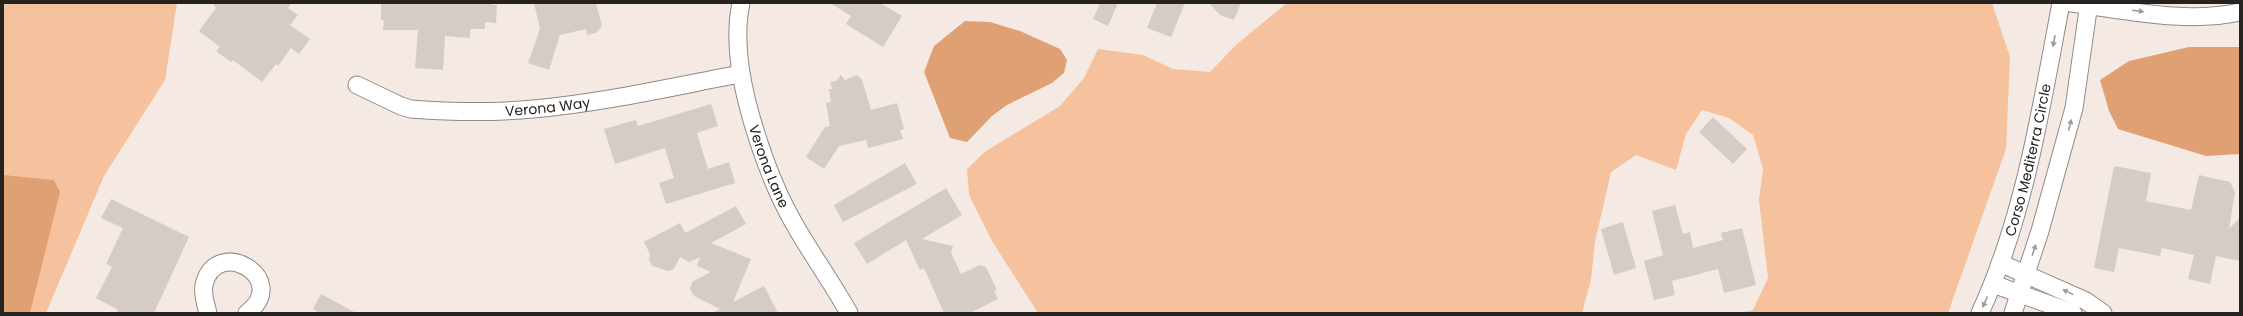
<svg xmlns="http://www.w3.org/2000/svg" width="2243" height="316" viewBox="0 0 2243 316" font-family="Poppins,sans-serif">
<rect width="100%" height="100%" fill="#f4eae3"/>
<!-- green -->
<path fill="#f6c19d" d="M3,3H177L165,80L104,176L46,313H3Z
M1287,3H1992L2010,57L2006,149L1948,313H1739L1753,310L1768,278L1759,200L1763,169L1753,135L1729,118L1702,110L1686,134L1676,170L1636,155L1611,172L1595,242L1591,279L1582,313H1038L992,241L969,195L967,169L986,151L1060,106L1084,78L1098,49L1143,55L1173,69L1210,72L1237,44Z"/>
<!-- water -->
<path fill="#dfa073" d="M965,21L990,22L1020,31L1060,49L1067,60L1064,73L1052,83L1007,105L992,116L967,142L950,138L924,72L934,46Z
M2189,47H2240V154L2206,156L2118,129L2109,111L2100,80L2129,61Z
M3,175L54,180L60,192L30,313H3Z"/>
<!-- building -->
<path fill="#d5ccc5" d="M213,3H291L288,8L298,15L290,25L310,39L299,54L291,48L278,66L276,64L262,82L233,60L231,62L216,51L220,47L199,31L216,8Z
M381,3H493L492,5H497L496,23L485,22V29H470V38L445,36L443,70L415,68L418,30H383L384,20H381Z
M534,3H596L602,26L596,33L587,35L586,29L560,35L549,70L528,63L540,29Z
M830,3H880L902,16L883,47L846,24L851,16Z
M1100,3H1118L1108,26L1093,19Z
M1157,3H1185L1171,37L1147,28Z
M1209,3H1241L1234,20L1220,15Z
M841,75L845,80L857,75L862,80L871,110L897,103L904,129L900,130L903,139L868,148L866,140L839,146L824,169L806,157L825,127L830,126L826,103L831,102L829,89H832L830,82L836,81Z
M711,104L718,126L697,133L708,169L729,162L735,183L666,204L659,183L674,178L665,148L615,164L604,129L636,120L638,126Z
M1713,117L1747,149L1733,164L1699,132Z
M905,163L917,184L843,222L834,205Z
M2114,166L2151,173L2146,201L2191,210L2199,175L2230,182L2235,192L2229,229L2240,217V261L2216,256L2210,284L2188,279L2194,255L2162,248L2160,256L2119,248L2114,272L2094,268Z
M946,188L962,215L922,239L953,246L951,253L961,274L980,265L986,267L997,290L994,291L998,299L970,313H944L924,268L920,270L906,240L867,264L854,243Z
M111,199L189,237L154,313H116L118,310L96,298L112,267L106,264L123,228L101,218Z
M1675,205L1683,234L1690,232L1693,248L1723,240L1721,233L1742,228L1756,285L1724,293L1718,269L1672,281L1675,295L1654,300L1644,261L1663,255L1652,211Z
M736,206L746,224L711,243L751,259L733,302L764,286L778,313H712L720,309L694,296L690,289L692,282L711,272L697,266L700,257L689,262L680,257L674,269L668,271L652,266L649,260L650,254L644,242L680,223L685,233Z
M1623,222L1636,268L1614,275L1601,229Z
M321,294L356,313H320L313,309Z"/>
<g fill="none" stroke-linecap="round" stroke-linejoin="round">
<defs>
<g id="street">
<path id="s1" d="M741,3C734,36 739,70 747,102C755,133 765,163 778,192C797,235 826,272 849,313"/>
<path d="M2071,3C2126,10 2186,24 2240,12"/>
<path id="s2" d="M357,85L401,106L411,109C451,112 493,113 533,109C602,103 671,87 740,74"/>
<path d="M2000,263L2086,301L2103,313"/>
<path d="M1993,284L2073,313"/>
<path d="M208,313C206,305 202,294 204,285C216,234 292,279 247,313"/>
<path id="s3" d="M1980,313C2025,215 2041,108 2061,3"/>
<path d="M2013,313L2040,231L2074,108L2089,3"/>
</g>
</defs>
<!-- street casing -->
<use href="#street" stroke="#928983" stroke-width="19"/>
<!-- street -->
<use href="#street" stroke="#fff" stroke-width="17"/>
</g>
<!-- one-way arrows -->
<defs><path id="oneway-solid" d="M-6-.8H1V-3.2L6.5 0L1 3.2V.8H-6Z"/></defs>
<g fill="#9d9c9a">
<use href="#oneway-solid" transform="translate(2138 11) rotate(7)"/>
<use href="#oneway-solid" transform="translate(2054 41) rotate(101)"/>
<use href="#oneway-solid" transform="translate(2070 125) rotate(-75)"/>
<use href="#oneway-solid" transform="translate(2034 250) rotate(-72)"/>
<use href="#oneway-solid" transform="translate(2068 292) rotate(-154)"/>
<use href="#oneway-solid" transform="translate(1985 302) rotate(114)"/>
</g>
<g text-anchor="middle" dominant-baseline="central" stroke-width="3" stroke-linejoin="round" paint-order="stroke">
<!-- street labels -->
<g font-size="14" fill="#25221f" stroke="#fff">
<text stroke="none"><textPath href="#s2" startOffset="196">Verona Way</textPath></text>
<text stroke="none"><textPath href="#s3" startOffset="161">Corso Mediterra Circle</textPath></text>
<text stroke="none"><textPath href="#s1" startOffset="168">Verona Lane</textPath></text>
</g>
</g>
<!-- border -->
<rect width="2243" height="316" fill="none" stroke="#25221f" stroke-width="8"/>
</svg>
